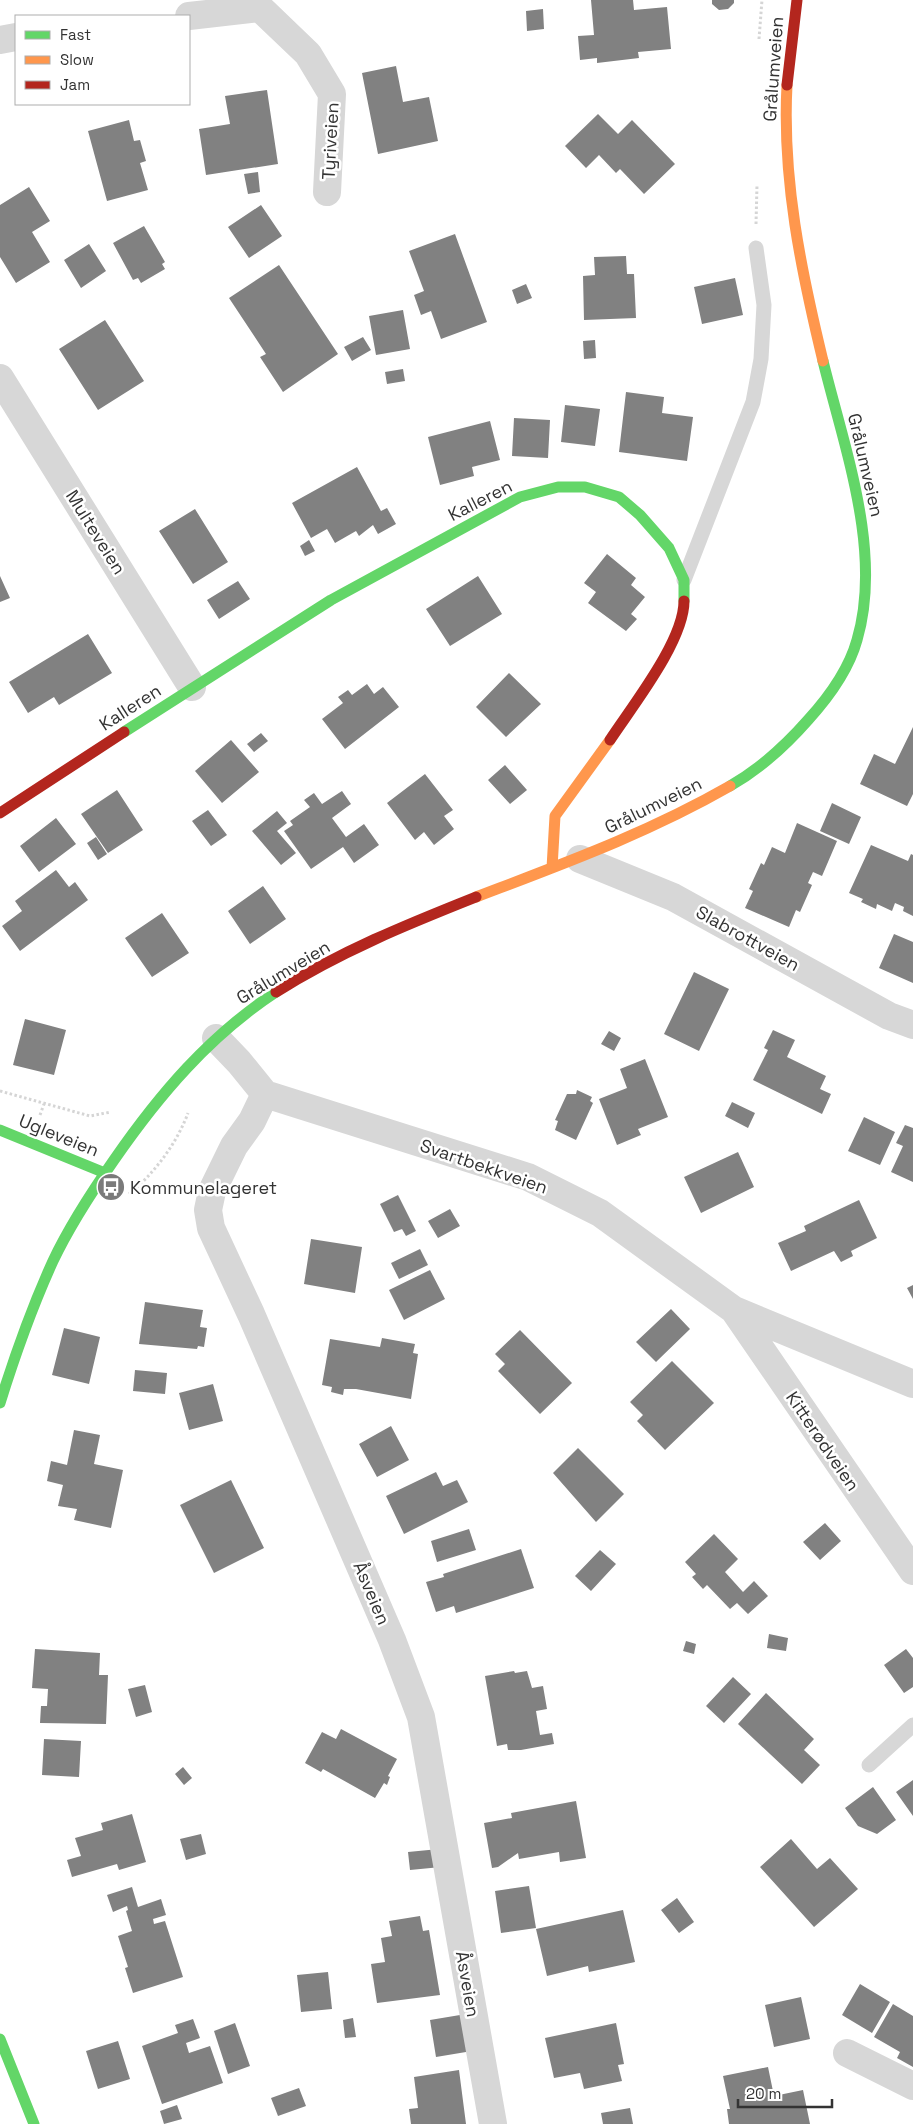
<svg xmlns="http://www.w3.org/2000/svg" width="913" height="2124" viewBox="0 0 913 2124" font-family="'Space Grotesk',sans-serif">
<rect width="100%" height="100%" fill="#fff"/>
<!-- building -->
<path fill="#818181" d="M591,0H633L634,10L667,7L671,49L638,52L639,58L597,63V58L580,60L578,36L594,35Z
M712,0H734V3L728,9L719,10L712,4Z
M543,9L544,29L527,31L526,11Z
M396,66L403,102L429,97L438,141L378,154L362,73Z
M267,90L278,164L206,175L199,129L230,124L225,96Z
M598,114L618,134L632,120L675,164L644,194L620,169L616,173L599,155L586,168L565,146Z
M129,120L134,141L140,140L146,161L140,163L148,190L107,201L88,131Z
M258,172L260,192L248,194L244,174Z
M29,187L50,221L32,232L50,262L16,283L0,257V205Z
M261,205L282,236L249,258L228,227Z
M144,226L165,262L162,264L165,269L141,283L138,278L133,280L113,243Z
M455,234L487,322L441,339L431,311L421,315L414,295L424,291L409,251Z
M89,244L106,271L81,288L64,260Z
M626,256L627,274H634L636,318L584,320L583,276L595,275L594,257Z
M279,265L338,354L283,392L260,357L266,354L229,298Z
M735,278L743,315L702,324L694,287Z
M526,284L532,298L517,304L512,290Z
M403,310L410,349L376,355L369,316Z
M105,320L144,381L98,410L59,349Z
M363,337L371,350L352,361L344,347Z
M595,340L596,358L584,359L583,341Z
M403,369L405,381L387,384L385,372Z
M626,392L664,397L662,413L693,417L687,461L619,452Z
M565,405L600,409L595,446L561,442Z
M514,418L550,420L548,458L512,456Z
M490,421L500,460L472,467L474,476L440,485L428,437Z
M357,467L381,511L387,508L396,524L378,534L373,525L359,536L356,531L335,543L327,529L311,538L292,503Z
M195,509L228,562L193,584L159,531Z
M309,540L315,551L305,556L300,546Z
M607,554L636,578L631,585L645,597L631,614L637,619L626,631L588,603L596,592L584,583Z
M0,576L10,598L0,602Z
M478,576L502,614L450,646L426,609Z
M238,581L250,599L219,619L207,600Z
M88,634L112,673L59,705L54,697L28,713L9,682Z
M509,673L541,704L506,737L476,707Z
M367,684L374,694L383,687L399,707L345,749L322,719L343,703L338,697L348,690L352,695Z
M913,727V794L907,806L860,784L874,754L895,764Z
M261,733L268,741L254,752L247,744Z
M231,740L259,772L222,803L195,771Z
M505,765L527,790L510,804L488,780Z
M425,774L453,810L444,816L454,829L434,845L424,832L415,840L387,803Z
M117,790L143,830L108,853L81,814Z
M342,791L351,804L332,818L346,837L364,824L379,845L354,863L343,847L311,869L284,831L293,825L290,821L310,807L304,800L314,793L322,804Z
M832,803L861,817L849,844L820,831Z
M208,810L227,835L211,846L192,821Z
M277,811L287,823L277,831L296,853L281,865L252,831Z
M56,818L76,844L39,872L20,846Z
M797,823L837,841L822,876L813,872L808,883L812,885L800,912L796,910L789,927L745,908L753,891L749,889L761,863L764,865L772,847L785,853Z
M96,837L107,854L98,860L87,843Z
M871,845L908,861L911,854L913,855V916L903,911L904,907L895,903L892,911L877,904L876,909L861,902L863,899L849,893Z
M56,870L69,887L75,882L88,900L20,951L2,926L22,911L15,901Z
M263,886L286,919L250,944L228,911Z
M162,913L189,953L152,977L125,938Z
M894,934L913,942V983L879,968Z
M694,972L729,989L699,1051L664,1034Z
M25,1019L66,1030L54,1075L13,1065Z
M773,1030L795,1040L787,1057L826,1076L820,1089L831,1094L822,1114L753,1080L768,1050L764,1048Z
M609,1031L621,1038L614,1051L601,1044Z
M645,1059L668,1117L638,1129L641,1135L617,1145L599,1099L627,1088L620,1069Z
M577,1090L592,1097L590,1101L593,1103L576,1140L555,1130L558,1121L555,1120L567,1094H576Z
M732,1102L755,1113L748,1128L725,1116Z
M864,1117L895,1132L880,1165L848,1151Z
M905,1125L913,1128V1182L891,1172L903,1146L896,1143Z
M738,1152L754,1187L701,1213L684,1177Z
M398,1195L416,1231L406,1236L402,1229L394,1232L380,1204Z
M859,1200L877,1238L851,1251L853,1256L841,1262L834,1251L791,1271L778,1243L806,1231L804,1226Z
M450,1209L460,1226L438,1238L428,1221Z
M311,1239L362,1247L355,1293L304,1284Z
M420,1249L428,1265L399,1279L391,1263Z
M430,1270L445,1299L404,1320L389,1290Z
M913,1285V1299L907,1288Z
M145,1302L203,1310L200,1327L207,1328L204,1347L198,1346L197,1349L139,1344Z
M671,1309L690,1329L656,1362L636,1342Z
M64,1328L100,1337L89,1384L52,1375Z
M520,1330L572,1383L540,1414L498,1371L505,1364L495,1354Z
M382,1338L415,1344L413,1353L418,1354L411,1399L356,1389H344L343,1395L331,1392L332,1387L322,1385L330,1339L380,1347Z
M672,1361L714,1403L665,1450L637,1421L643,1415L630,1402Z
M135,1370L167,1373L165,1394L133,1391Z
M213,1384L223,1421L189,1430L179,1393Z
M391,1426L409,1460L377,1477L359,1444Z
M74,1430L100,1435L94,1464L123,1470L111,1528L74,1520L77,1509L58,1506L63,1485L47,1481L51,1461L67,1465Z
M578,1448L624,1494L596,1522L553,1473Z
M436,1472L443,1486L457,1480L468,1502L404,1534L386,1496Z
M231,1480L264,1548L214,1573L180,1505Z
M825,1523L841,1541L820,1560L803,1542Z
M469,1529L476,1550L437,1562L431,1541Z
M714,1534L738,1559L725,1572L743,1592L754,1581L768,1596L748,1614L737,1603L730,1609L707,1585L703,1589L692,1577L696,1574L685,1562Z
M521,1549L534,1588L456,1613L454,1606L436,1612L426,1582L444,1577L443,1574Z
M600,1550L616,1564L591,1591L575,1576Z
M769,1634L788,1638L786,1651L767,1648Z
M686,1641L696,1644L694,1654L683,1651Z
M35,1649L100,1653L99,1675H108L106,1724L40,1723L41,1706H47L48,1689L32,1688Z
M906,1649L913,1658V1687L904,1693L884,1665Z
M514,1671L515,1673L527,1671L532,1688L543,1686L547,1709L536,1711L540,1735L552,1733L554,1744L521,1750H508L507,1744L497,1746L485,1676Z
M733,1677L751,1694L724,1723L706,1706Z
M145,1685L152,1712L136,1717L128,1689Z
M766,1693L814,1739L804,1750L820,1765L802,1784L738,1724Z
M341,1729L397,1759L388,1776L390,1777L387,1785L384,1783L375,1798L323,1769L321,1772L305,1763L322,1732L336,1739Z
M44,1739L81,1741L79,1777L42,1775Z
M183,1767L192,1778L184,1785L175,1774Z
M913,1780V1816L896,1792Z
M873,1787L896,1820L877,1834L858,1826L845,1808Z
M576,1801L586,1858L560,1862L559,1852L519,1859L518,1853L498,1867L492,1868L484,1823L512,1818L511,1813Z
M132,1814L146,1862L119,1870L117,1864L72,1877L67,1860L81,1856L75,1838L103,1830L101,1823Z
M201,1834L206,1854L186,1860L180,1839Z
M791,1839L817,1869L830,1858L858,1889L814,1927L760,1867Z
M439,1849L441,1867L410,1870L408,1852Z
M529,1886L536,1928L501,1933L495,1891Z
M132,1887L138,1907L161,1899L166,1915L153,1919L154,1924L165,1921L183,1977L133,1993L125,1968L128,1967L118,1936L132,1931L126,1911L128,1910L127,1906L113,1912L107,1895Z
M677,1898L694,1922L679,1933L661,1910Z
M623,1910L635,1962L589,1972L588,1966L547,1976L536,1929Z
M420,1916L423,1931L429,1930L440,1995L377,2003L371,1964L385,1962L381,1938L392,1936L389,1921Z
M328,1972L332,2009L301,2012L297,1975Z
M860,1984L890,2002L872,2033L842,2015Z
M801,1997L810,2039L774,2047L765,2005Z
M893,2004L913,2016V2067L897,2058L900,2052L874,2037Z
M466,2014L472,2051L436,2057L430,2020Z
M353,2018L356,2037L345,2038L343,2020Z
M193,2019L200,2038L186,2043L189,2053L210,2046L223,2083L162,2104L142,2046L178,2033L175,2025Z
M235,2023L250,2066L228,2074L214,2031Z
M616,2023L624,2064L618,2065L622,2081L584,2089L580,2073L554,2078L545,2038Z
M118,2041L130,2079L98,2089L86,2051Z
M768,2067L774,2096L803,2090L810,2124H729L727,2109H730L723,2076Z
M459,2070L466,2124H411L409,2109L418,2108L414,2077Z
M299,2088L306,2106L278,2116L271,2098Z
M177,2105L182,2119L164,2124L160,2111Z
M630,2108L633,2124H603L601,2113Z"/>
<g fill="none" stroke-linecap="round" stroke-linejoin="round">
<!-- path -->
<path stroke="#d5d5d5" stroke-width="3" stroke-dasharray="2.5 2.5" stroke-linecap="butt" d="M759,39L762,0
M756,224L757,185
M0,1091L90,1116L111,1112
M40,1115L44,1104
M129,1194C154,1174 177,1143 188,1113"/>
<!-- lane -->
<path stroke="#d7d7d7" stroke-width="15" d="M684,580L753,402L761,359L764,305L756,248
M869,1765L913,1725"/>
<!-- street -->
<path stroke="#d7d7d7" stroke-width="28" d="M189,16L260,8L308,54L332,94L327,192
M0,40L16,37
M0,378L192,687
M580,859L673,897L889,1016L913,1025
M216,1038L239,1062L265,1094L528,1177L600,1213L734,1310L913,1384
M265,1094L252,1121L234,1146L212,1191L208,1210L211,1228L251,1314L392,1640L421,1717L493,2124
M734,1310L913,1571
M847,2053L913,2086"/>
<!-- fast -->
<path stroke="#63d668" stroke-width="11" d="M124,732L331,600L520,497L558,487H585L619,497L640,515L669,548L684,580V601
M730,786C760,769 786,745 808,720C828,698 849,669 857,640C883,552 844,447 823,361
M0,1130L105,1173
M0,1403C15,1355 32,1307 53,1261C70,1225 91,1193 114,1160C159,1095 209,1036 276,992
M0,2039L34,2124"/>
<!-- slow -->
<path stroke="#ff974d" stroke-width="11" d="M787,85C782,179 801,270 823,361
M552,868L555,816L610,740
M476,897C565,863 648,833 730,786"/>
<!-- jam -->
<path stroke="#b3261e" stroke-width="11" d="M787,85L797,0
M610,740C633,705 684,641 684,601
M0,813L124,732
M276,992C339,952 408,924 476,897"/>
</g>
<!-- icons -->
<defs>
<symbol id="bus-disc" viewBox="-11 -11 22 22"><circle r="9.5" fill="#7a7a7a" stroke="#fff"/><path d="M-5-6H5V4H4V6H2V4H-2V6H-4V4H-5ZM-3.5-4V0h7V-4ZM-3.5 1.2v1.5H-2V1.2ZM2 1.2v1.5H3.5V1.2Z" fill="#fff"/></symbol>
</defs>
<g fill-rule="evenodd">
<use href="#bus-disc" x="95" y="1171" width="32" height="32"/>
</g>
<g text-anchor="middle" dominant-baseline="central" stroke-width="5" stroke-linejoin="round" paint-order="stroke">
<!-- street labels -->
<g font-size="18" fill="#333" stroke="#fff">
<text transform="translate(773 69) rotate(-86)">Grålumveien</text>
<text transform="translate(330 141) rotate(-87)">Tyriveien</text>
<text transform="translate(866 465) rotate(77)">Grålumveien</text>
<text transform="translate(480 500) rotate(-27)">Kalleren</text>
<text transform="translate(96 532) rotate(58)">Multeveien</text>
<text transform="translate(130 707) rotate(-33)">Kalleren</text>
<text transform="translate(653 805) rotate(-26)">Grålumveien</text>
<text transform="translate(748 938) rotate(29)">Slabrottveien</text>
<text transform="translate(283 972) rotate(-31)">Grålumveien</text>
<text transform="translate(59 1135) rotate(22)">Ugleveien</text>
<text transform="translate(484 1166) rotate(19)">Svartbekkveien</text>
<text transform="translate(823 1441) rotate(56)">Kitterødveien</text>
<text transform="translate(372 1593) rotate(67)">Åsveien</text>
<text transform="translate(468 1984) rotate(80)">Åsveien</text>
</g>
<!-- poi labels -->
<g font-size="18" fill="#333" stroke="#fff" text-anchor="start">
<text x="130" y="1187">Kommunelageret</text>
</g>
</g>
<!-- legend -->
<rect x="15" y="15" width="175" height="90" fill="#ffffff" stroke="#adadad"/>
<rect x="25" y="31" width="25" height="8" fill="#63d668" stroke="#adadad"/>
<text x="60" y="40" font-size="15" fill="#333333">Fast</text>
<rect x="25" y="56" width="25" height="8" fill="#ff974d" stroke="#adadad"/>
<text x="60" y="65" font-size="15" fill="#333333">Slow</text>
<rect x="25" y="81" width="25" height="8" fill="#b3261e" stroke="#adadad"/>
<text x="60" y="90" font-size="15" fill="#333333">Jam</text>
<!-- scale -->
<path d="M738 2099v8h94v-8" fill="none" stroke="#333333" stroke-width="2.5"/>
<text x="746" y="2099" font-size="15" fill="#333333" stroke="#ffffff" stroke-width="4" paint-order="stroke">20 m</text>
</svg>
